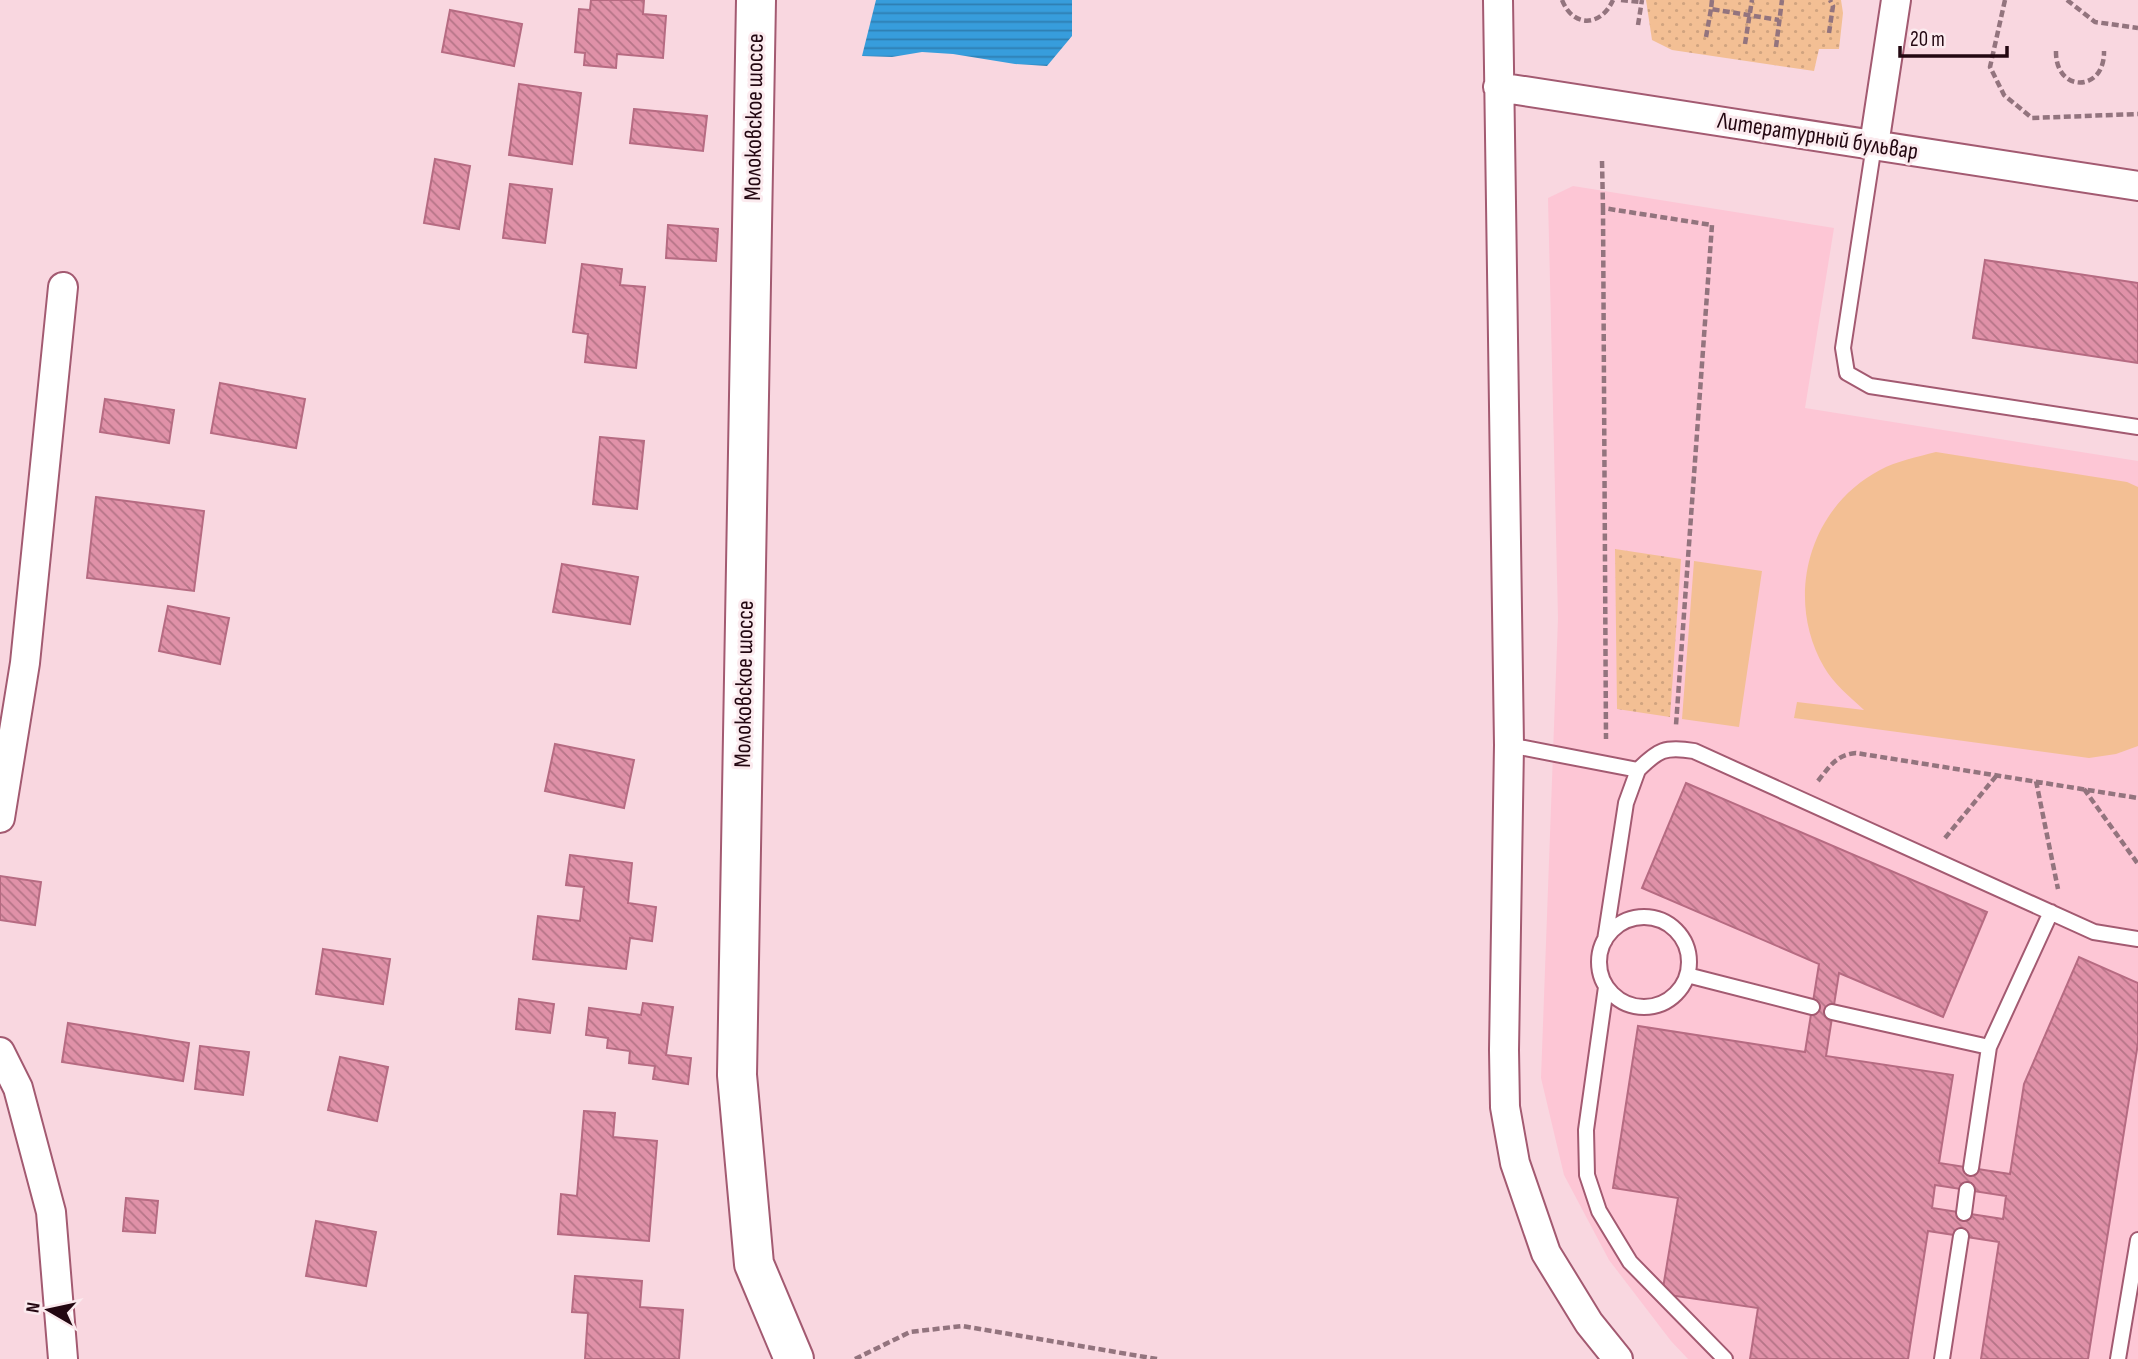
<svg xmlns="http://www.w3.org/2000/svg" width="2138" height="1359" viewBox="0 0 2138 1359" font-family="'Sofia Sans Condensed',sans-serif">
<defs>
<pattern id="park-dots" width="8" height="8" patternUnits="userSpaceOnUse" patternTransform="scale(1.75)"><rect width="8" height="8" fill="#f3bf94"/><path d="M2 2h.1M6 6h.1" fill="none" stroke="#d0a37f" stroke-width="1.8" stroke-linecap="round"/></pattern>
<pattern id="water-rules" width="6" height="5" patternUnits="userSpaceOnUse" patternTransform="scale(1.75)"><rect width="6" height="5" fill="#379ddc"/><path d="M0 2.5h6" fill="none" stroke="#2e7eb1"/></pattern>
<pattern id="building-back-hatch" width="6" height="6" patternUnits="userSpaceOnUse" patternTransform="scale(1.75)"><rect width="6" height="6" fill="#e091a8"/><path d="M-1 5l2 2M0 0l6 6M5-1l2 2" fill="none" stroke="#b57487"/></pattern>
</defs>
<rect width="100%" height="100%" fill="#f9d7e0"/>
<!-- built -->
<path fill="#fdc6d5" d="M1573,186L1834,228L1805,408L2138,461V1359H1688L1671,1341L1609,1260L1564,1175L1541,1078L1558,618L1548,198Z"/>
<!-- grass -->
<path fill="#f3bf94" d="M1936,452L2127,482L2138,487V746L2116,754L2089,758L1794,718L1797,702L1864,710C1849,696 1834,684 1824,667C1784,598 1809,507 1880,470C1897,461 1917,457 1936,452Z
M1694,561L1762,571L1739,727L1682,719Z"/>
<!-- park -->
<path fill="url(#park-dots)" d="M1646,0H1841L1843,13L1839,49H1819L1814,71L1672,50L1652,40Z
M1615,549L1681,559L1670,717L1617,709Z"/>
<!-- water -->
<path fill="url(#water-rules)" d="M876,0H1072V36L1047,66L1015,64L953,54L922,52L892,57L862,56Z"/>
<!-- building -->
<path fill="url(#building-back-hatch)" stroke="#b66b82" stroke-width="2" fill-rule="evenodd" d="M591,0H644L643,14L666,16L663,58L617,54L616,68L584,65L585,53L575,52L579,9L590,10Z
M450,10L522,24L514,66L442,52Z
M519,84L581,93L572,164L509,155Z
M634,109L707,116L703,151L630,143Z
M435,159L470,166L459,229L424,223Z
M510,184L552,189L545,243L503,238Z
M668,225L718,229L716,261L666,258Z
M1985,260L2138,283V363L1973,338Z
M582,264L622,269L620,285L645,287L636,368L585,362L588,334L573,332Z
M220,383L305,399L296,448L211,433Z
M105,399L174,410L169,443L100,432Z
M600,437L644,441L637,509L593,504Z
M96,497L204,511L194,591L87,578Z
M562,564L638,577L630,624L553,612Z
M168,606L229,618L220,664L159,651Z
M555,744L634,760L624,808L545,791Z
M1686,783L1987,912L1943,1017L1839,973L1826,1056L1953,1075L1939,1163L2010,1174L2024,1084L2079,957L2138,983V1043L2088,1359H1981L1999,1242L1928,1231L1908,1359H1750L1758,1308L1662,1294L1678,1198L1613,1188L1638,1026L1805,1052L1819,964L1642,888ZM1935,1185L2006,1196L2003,1219L1932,1208Z
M570,855L632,863L628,903L656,907L652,941L630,938L626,969L533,959L538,916L580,921L584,887L566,885Z
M0,876L41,882L35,925L0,920Z
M323,949L390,959L383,1004L316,994Z
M519,999L554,1004L550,1033L516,1029Z
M643,1003L673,1007L666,1055L691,1058L688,1084L653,1079L655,1066L629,1063L630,1051L607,1048L608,1038L586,1035L589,1008L641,1015Z
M68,1023L189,1043L183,1081L62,1062Z
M200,1046L249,1052L243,1095L195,1089Z
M340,1057L388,1067L377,1121L328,1110Z
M584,1111L615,1113L613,1137L657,1141L649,1241L558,1234L561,1194L577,1196Z
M126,1198L158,1201L155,1233L123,1231Z
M316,1221L376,1232L366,1286L306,1276Z
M575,1276L642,1281L640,1307L683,1310L679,1359H585L588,1313L572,1312Z"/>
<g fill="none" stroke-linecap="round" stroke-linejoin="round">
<defs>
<path id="service" d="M1874,145L1843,348L1847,373L1870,386L2138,427
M1509,745L1638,770C1658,750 1665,746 1694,751L2094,932L2138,939
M1599 962a45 45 0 1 1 90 0a45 45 0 1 1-90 0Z
M1605,940L1626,803L1638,770
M1687,975L1812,1007
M1606,987L1586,1130L1587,1175L1599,1211L1630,1262L1725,1359
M1832,1012L1989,1047
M1971,1168L1989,1047L2051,912
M1964,1213L1967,1190
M1942,1359L1961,1236
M2118,1359L2138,1240"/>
<path id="minor" d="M1498,0L1509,745L1504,1050L1505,1107L1515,1163L1546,1253L1589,1323L1618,1359
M1498,87L2138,186
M1874,145L1896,0
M0,818L25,663L63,287
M0,1052L18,1088L51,1212L63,1359"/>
<path id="secondary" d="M756,0L737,1075L754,1264L794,1359"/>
</defs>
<!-- service casing -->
<use href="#service" stroke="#a35a71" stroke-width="18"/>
<!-- minor casing -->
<use href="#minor" stroke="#a35a71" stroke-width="32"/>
<!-- secondary casing -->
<use href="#secondary" stroke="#a35a71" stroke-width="42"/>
<!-- path -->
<path stroke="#93747e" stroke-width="4.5" stroke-dasharray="7 3.5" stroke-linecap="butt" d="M1562,0C1573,28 1601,27 1613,0
M1621,0L1641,2
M1712,0L1711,9L1779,20
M2005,0L1990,67L2004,95L2032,118L2138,114
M2067,0L2095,22L2138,28
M1638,25L1642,0
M1829,33L1833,6L1830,0
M1706,37L1711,9
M1745,44L1752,0
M1776,47L1782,0
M2056,51C2055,93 2105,93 2104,51
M1602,161L1603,208L1712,225L1676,725
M1603,208L1606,739
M1818,781C1830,766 1836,755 1856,753L2138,798
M2036,781L2058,889
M2084,789L2138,864
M1945,838L1997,775
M855,1359L910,1332L962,1326L1157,1359"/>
<!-- service -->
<use href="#service" stroke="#fff" stroke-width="14"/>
<!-- minor -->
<use href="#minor" stroke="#fff" stroke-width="28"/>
<!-- secondary -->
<use href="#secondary" stroke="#fff" stroke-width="38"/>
</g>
<g text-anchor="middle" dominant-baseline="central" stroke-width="6" stroke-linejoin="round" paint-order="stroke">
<!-- street labels -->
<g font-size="24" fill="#230711" stroke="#fbeaee">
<text transform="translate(754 117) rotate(-89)">Молоковское шоссе</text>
<text transform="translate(1818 136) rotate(9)">Литературный бульвар</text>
<text transform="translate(744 684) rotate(-89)">Молоковское шоссе</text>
</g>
</g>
<!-- north arrow -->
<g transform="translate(49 1310) rotate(279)" stroke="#fbeaee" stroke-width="5" paint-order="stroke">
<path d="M0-5L12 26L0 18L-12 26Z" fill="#230711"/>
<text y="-10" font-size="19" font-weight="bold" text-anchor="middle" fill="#230711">N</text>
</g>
<!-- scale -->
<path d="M1900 46v10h107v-10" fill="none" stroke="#230711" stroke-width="3.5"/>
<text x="1910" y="46" font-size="21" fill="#230711" stroke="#fbeaee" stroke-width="5" paint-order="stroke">20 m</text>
</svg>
